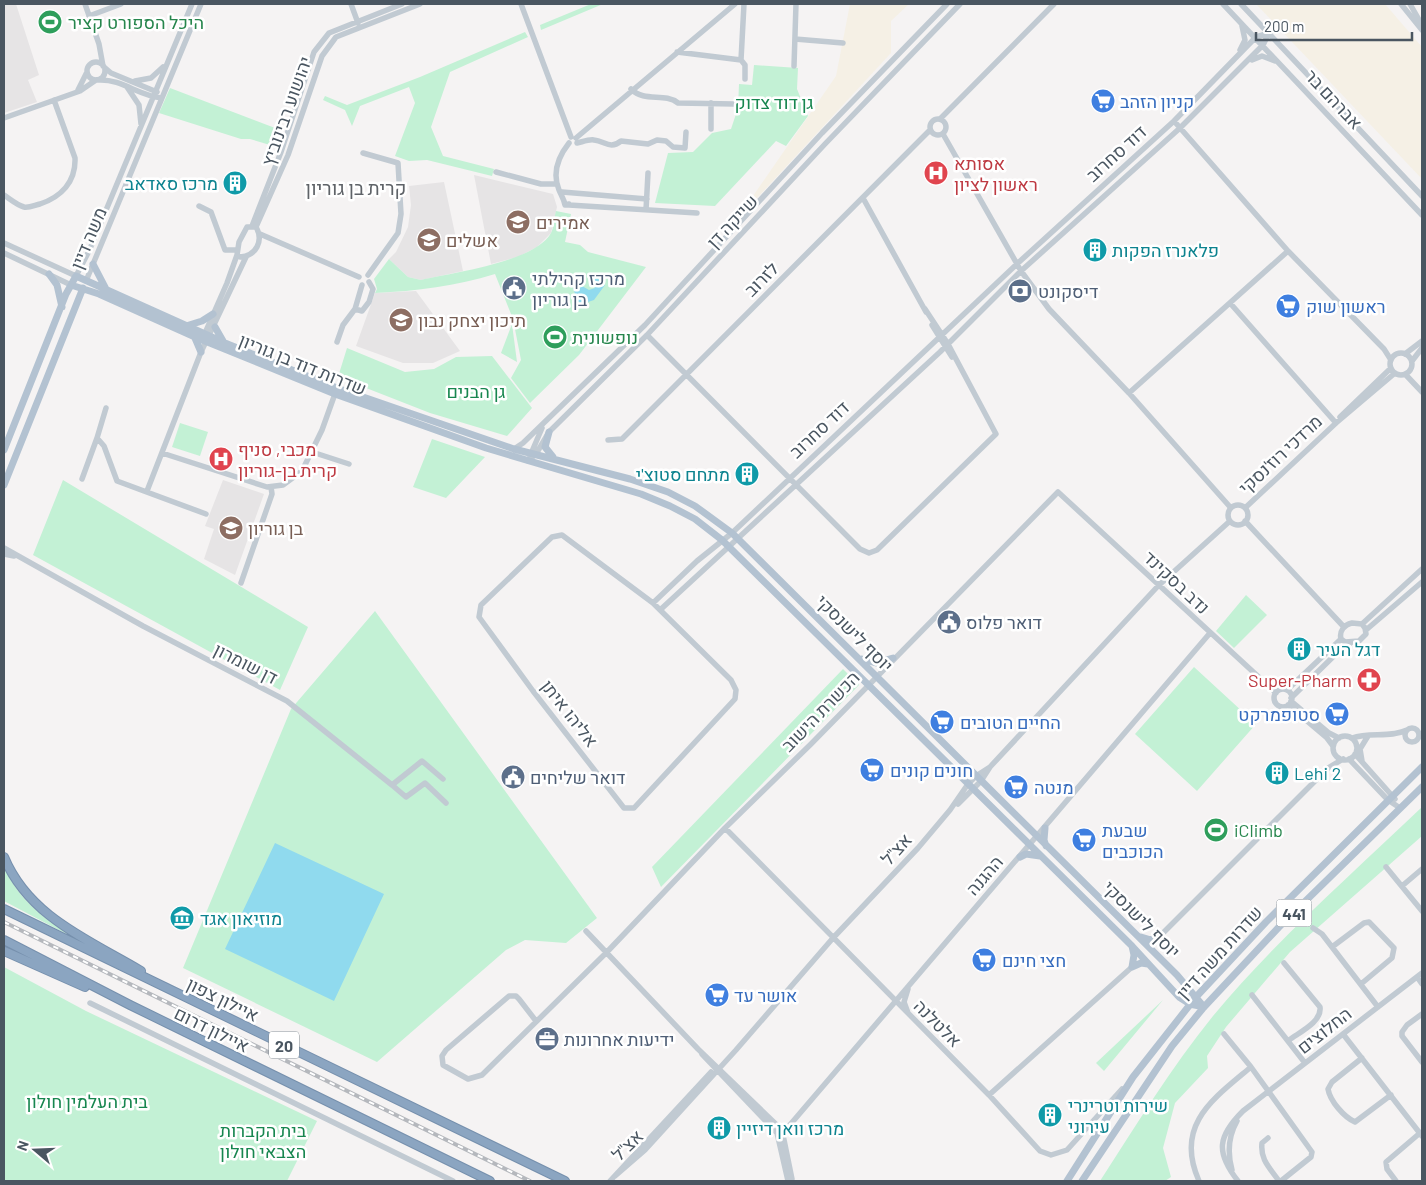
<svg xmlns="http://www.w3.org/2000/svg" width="1426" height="1185" viewBox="0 0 1426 1185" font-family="Barlow,Heebo,sans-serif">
<rect width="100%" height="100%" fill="#f5f3f3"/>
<!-- education -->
<path fill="#e6e4e5" d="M4,4H16L39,75L28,80L37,102L4,113Z
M474,175L553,194L557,207L551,233L537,247L518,257L491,264Z
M444,182L463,271L421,280L408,277L389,259L396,252L408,227L411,205L409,186Z
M416,291L460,351L433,363H403L356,346L375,293Z
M223,480L264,494L235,575L204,559L214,529L205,526Z"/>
<!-- green -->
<path fill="#c3f1d5" d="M591,4H603L541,30L540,25Z
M525,32L528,37L450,72L431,127L443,156L494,169L492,176L427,160L409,161L395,156L415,103L409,87L360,106L352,126L345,110L323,100L325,96L347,105L420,77Z
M754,65L798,68L797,89L808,116L786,146L776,141L715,206L655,203L668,153L693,152L712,133L731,129L738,108L739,84L752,85Z
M170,88L283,131L280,138L270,145L250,139H241L159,113Z
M556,211L571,214L565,242L580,245L588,252L646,267L579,355L530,403L511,378L521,360L513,319L495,274C456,286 417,291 375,293L377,289L374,279L389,259L408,277L421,280C452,273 535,262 551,233C554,228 554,217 556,211Z
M512,324L517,362L501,353Z
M347,348L405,372L434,369L456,357L492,356L532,408L507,436L430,413L338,377Z
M180,423L208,432L200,456L172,447Z
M432,439L485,457L446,498L413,487Z
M63,480L308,627L280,690L33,555Z
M1246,595L1267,615L1234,648L1216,631Z
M375,611L597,918L566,943L525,940L506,950L377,1062L183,968L291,709Z
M1194,667L1256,724L1197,791L1135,734Z
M843,669L859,685L661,887L652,867Z
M1422,807V836L1290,952L1226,1027L1207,1056L1208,1068L1175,1103L1163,1148L1171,1177L1165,1181H1100C1136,1125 1171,1068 1213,1016C1276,940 1351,875 1422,807Z
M4,866C18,900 43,917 72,937L4,901Z
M4,967L86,1011L317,1121L287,1181H4Z
M1163,1000L1104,1071L1096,1063Z"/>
<!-- sand -->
<path fill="#f5f0e5" d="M850,4H909L891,21V53L735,222L836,76Z
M1256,4H1385L1422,47V179Z"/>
<!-- water -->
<path fill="#90daee" d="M597,278L605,285L594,300L579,305L573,288L582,286L589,290L595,288L594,280Z
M275,843L384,894L334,1001L225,949Z"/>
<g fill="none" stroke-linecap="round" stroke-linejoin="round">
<defs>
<path id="highway" d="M4,857C29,917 89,940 141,971
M4,909L565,1181
M4,940L130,1005L490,1181
M4,951L85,987"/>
</defs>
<!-- highway casing -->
<use href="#highway" stroke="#7690ad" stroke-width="10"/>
<!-- minor -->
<path stroke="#c1cad2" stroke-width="5.5" d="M85,4L99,44L103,66
M351,4L358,23
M521,4L571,137
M1223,4L1422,215
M1241,4L1422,196
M1401,4L1422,30
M1410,4L1422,25
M89,16L121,4
M795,39L843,43
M1240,50L1245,40L1242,26
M677,52L741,60L745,65V79
M741,60L744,4
M1252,60L1262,56L1275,61
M87 71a9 9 0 1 1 18 0a9 9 0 1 1-18 0Z
M794,66L796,4
M104,67L111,73L157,92
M99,80C122,79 139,96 162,98
M135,81L151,78L163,67
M127,87L139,105L141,124
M631,89C645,103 664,92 678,103L734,104
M78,90L87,72
M711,103V129
M4,118L80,91L96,80
M930 127a8 8 0 1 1 16 0a8 8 0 1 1-16 0Z
M940,119L1054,4
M1174,121L1288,251L1384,349L1391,360
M943,134L1021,271L1049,309L1129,393L1231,508
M576,138L735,4
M569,143C558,157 552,173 559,190C561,195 564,199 565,205L569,204
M577,143C582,142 589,139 594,140C605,141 610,150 621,141L648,144L657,140L666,141L673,147L685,148L686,132
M363,153L398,163L401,214L398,233L368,275
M496,172L541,184H557
M562,192L647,199
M4,195C10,199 17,205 24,207C29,208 35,205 40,204C61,197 76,182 75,158L54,100
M863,198L926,312
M569,205L697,213
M199,206L211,212L225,250H237
M646,210L648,173
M252,226L281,152L314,52L329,33L402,4
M247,227H256C264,241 256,256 240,257L237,255L239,242Z
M256,227L288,155L322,56L336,37L420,4
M260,234L359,277
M4,243L76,276L89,251L192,4
M4,253L71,285
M86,281L201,4
M362,285L355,309L362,311L369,302L373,289L369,282
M1230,303L1336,423
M932,325L952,357
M647,335L860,549L869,553L877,550L996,434L948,344L925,309
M206,338L205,333L227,283L237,255
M337,342L343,325L355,309
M1390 364a11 11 0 1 1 22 0a11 11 0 1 1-22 0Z
M1405,354L1422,341
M1412,361L1422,348
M1405,374L1422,392
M1129,393L1288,251
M106,408L97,438L104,446L117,481L206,514
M1340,417L1391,368
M608,440L622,439L930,130
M514,449L523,443L645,325L822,133L947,4
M312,452L349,464
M162,453L267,487L283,485L302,471L322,430L336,391
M530,456L542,428
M528,461L536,454L549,432L647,335L825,144L960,4
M82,479L97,438
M147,491L201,352L246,257
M1228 515a10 10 0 1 1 20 0a10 10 0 1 1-20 0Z
M1245,508L1336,423L1395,373
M1245,521L1344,627
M562,535L653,603L731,680L736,690L735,699L634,808H624L533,691L479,617L481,605L552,537Z
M4,548L143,626L287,701L392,785L422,761L443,779
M4,554L14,556
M241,583L272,494L271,487
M653,603L697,561L732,533L1018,263L1174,121L1256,37L1269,33
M660,610L940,352L1021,271L1180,128L1263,45L1269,33
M1352,623L1362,624L1365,628L1366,634L1359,641L1345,642L1341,639C1339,631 1344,625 1352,623Z
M1362,624L1422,569
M1366,630L1422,582
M1274 698a9 9 0 1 1 18 0a9 9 0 1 1-18 0Z
M1287,690L1341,639
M1291,698L1340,650L1352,642
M1291,701L1329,733L1339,738
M1288,705L1327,738L1333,746
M1405 735a7 7 0 1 1 14 0a7 7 0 1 1-14 0Z
M1333 748a12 12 0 1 1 24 0a12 12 0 1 1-24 0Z
M1352,738C1370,732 1390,738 1407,730
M1355,754L1395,799
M1349,759L1388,800L1400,808
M1362,761L1360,749L1368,736
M392,785L406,797L425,783L446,803
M958,804L981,781L990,767L1158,586L1230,521
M725,828L989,1095L1040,1151L1051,1155L1067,1150L1122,1089
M1386,867L1422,911
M1402,886L1422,869
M1313,928L1322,934L1378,1007
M586,931L698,1049L782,1130
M1161,935L1328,768L1343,759
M1332,947L1364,923L1369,922L1394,948L1392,958L1361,984
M1284,963L1320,1007C1322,1022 1300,1032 1289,1040
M1417,977L1422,984
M1252,995L1305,1063
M90,1003L453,1181
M908,1013L904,1002L908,989
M1422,1014L1407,1025L1402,1032V1036L1422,1062
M536,1021L519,999L516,996H509L446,1050L442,1056L443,1065L468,1079L482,1075L606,953L725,828L811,744L1058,492L1276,693
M1224,1034L1251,1067L1312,1152L1311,1157L1281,1181
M1343,1034L1422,1136
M702,1054L777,1133
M1362,1058L1332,1082L1328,1089C1330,1101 1344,1117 1355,1122L1391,1095
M989,1095L1132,967
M782,1130L792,1179
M777,1133L789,1126L1210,633
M777,1133L788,1181
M1268,1138L1262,1143C1260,1160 1270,1168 1279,1181
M1232,1170C1227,1152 1228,1137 1237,1121
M615,1176L645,1150L736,1050L833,938L918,848L950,810L968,784L976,776L990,767
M610,1181L711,1072
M1199,1181C1174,1125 1213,1099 1251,1067
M1238,1181C1215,1152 1218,1136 1243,1111L1422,973
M1396,1181L1387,1169L1386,1162L1420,1133"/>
<!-- major -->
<path stroke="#b3c2d1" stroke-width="7" d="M93,264L106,289
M49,274L57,285L62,307
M71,285L99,294L195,337L335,394L486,448L641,494L670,506L695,519L722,540L1132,946L1179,997L1190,1004L1204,1007
M186,326L202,321L213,314
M215,327L223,341
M195,338L201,352
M549,432L545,447L553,457
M4,450L66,294L76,276L225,343L337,388L514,449L630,479L668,492L695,506L732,533L1177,975L1204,1007
M4,485L83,288
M862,659L876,663L893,658
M1045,828L1044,840L1046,846
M1020,857L1026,854L1040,856
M1141,937L1151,940L1161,935
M1132,946L1134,955L1132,967L1141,963L1148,964
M1067,1181L1133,1077L1196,997L1266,922L1422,767
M1082,1181L1172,1046L1204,1007L1279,927L1422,787"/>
<!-- highway -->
<use href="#highway" stroke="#8ba5c1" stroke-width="8"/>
<defs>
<path id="rail" d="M4,922L530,1181"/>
</defs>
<!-- rail casing -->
<use href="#rail" stroke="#b5b8bd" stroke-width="4"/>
<!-- rail -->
<use href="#rail" stroke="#fff" stroke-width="2" stroke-dasharray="5.5" stroke-linecap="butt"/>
</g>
<!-- icons -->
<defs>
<symbol id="stadium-disc" viewBox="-11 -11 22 22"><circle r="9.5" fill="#2e9e5b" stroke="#fff"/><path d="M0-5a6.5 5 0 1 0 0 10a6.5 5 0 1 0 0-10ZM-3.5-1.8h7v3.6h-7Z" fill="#fff"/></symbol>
<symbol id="supermarket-disc" viewBox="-11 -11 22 22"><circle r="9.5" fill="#3f7fe0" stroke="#fff"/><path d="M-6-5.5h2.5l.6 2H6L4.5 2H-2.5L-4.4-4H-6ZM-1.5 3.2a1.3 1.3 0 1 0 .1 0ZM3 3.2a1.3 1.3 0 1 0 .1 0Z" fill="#fff"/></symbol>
<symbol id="hospital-disc" viewBox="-11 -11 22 22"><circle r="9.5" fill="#e0444e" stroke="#fff"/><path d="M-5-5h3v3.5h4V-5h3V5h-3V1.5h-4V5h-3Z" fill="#fff"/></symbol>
<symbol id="building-disc" viewBox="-11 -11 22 22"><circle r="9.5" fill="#0f9aa8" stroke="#fff"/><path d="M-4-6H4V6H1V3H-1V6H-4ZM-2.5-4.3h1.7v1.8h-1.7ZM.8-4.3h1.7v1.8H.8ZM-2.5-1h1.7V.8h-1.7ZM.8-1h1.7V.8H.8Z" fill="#fff"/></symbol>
<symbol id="school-disc" viewBox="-11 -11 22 22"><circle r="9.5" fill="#8d6e63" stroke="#fff"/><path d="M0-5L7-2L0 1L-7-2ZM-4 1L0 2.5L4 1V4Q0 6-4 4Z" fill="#fff"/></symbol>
<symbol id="civic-disc" viewBox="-11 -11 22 22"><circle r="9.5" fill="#5c6f8a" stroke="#fff"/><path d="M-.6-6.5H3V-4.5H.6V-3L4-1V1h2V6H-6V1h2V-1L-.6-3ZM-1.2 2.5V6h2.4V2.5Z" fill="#fff"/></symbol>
<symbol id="bank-disc" viewBox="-11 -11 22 22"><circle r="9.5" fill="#5c6f8a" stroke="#fff"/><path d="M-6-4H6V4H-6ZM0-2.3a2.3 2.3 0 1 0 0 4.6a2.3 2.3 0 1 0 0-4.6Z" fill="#fff"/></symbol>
<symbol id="pharmacy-disc" viewBox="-11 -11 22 22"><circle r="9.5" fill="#e0444e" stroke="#fff"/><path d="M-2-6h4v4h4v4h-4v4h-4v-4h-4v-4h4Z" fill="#fff"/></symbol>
<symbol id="museum-disc" viewBox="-11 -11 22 22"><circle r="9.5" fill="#0f9aa8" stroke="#fff"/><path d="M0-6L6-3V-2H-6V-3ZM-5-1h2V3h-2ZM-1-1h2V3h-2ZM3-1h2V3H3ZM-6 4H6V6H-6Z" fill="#fff"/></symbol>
<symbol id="office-disc" viewBox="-11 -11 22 22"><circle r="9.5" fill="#5c6f8a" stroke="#fff"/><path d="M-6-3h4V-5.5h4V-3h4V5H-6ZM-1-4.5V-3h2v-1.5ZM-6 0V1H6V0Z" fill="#fff"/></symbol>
</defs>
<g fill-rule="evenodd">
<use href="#stadium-disc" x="36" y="8" width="28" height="28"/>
<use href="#supermarket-disc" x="1089" y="87" width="28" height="28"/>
<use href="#hospital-disc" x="922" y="159" width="28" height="28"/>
<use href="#building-disc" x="221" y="169" width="28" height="28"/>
<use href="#school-disc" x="504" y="208" width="28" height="28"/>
<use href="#school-disc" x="415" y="226" width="28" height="28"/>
<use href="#building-disc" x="1081" y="236" width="28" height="28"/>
<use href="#civic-disc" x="500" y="274" width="28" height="28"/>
<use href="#bank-disc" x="1006" y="277" width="28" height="28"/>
<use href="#supermarket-disc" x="1274" y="292" width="28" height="28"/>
<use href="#school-disc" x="387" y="306" width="28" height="28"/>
<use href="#stadium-disc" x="541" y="323" width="28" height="28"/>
<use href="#hospital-disc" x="207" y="445" width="28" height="28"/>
<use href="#building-disc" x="733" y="460" width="28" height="28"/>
<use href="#school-disc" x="217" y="514" width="28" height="28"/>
<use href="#civic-disc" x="935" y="608" width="28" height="28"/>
<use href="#building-disc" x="1285" y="635" width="28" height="28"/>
<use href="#pharmacy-disc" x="1355" y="666" width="28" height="28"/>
<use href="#supermarket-disc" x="1323" y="700" width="28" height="28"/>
<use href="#supermarket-disc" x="928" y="708" width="28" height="28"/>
<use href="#supermarket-disc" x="858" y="756" width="28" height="28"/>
<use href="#building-disc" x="1263" y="759" width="28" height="28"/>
<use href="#civic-disc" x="499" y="763" width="28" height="28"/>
<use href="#supermarket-disc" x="1002" y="773" width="28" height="28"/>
<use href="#stadium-disc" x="1202" y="816" width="28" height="28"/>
<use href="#supermarket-disc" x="1070" y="826" width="28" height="28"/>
<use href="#museum-disc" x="168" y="904" width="28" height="28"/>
<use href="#supermarket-disc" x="970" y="946" width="28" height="28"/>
<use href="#supermarket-disc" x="703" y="981" width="28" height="28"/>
<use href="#office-disc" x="533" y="1025" width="28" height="28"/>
<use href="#building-disc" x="1036" y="1101" width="28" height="28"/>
<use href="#building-disc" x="705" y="1114" width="28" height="28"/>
</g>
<g text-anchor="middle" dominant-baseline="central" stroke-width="5" stroke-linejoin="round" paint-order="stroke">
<!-- shield labels -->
<g fill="#fff" stroke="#808990" stroke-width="1">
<rect x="1276.5" y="899.5" width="35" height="27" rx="4"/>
<rect x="269" y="1031.5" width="30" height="27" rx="4"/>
</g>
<g font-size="16" font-weight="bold" fill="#4a5661">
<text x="1294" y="913">441</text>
<text x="284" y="1045">20</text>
</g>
<!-- leisure labels -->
<g font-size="18" fill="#27864d" stroke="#fff" text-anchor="start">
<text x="68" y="22">היכל הספורט קציר</text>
<text x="572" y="337">נופשונית</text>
<text x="1234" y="830">iClimb</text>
</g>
<!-- street labels -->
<g font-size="18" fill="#4a5661" stroke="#fff">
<text transform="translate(1334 99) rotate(47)">אברהם בר</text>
<text transform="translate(286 111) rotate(-70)">יהושוע רבינוביץ</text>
<text transform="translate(1116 153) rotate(-42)">דוד סחרוב</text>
<text transform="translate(732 221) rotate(-47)">שייקה דן</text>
<text transform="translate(88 238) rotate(-67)">משה דיין</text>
<text transform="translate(761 279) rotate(-45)">לזרוב</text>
<text transform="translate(303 364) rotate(22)">שדרות דוד בן גוריון</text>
<text transform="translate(819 429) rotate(-43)">דוד סחרוב</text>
<text transform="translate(1280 454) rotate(-43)">מרדכי רוז'נסקי</text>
<text transform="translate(1177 582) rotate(43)">נדב בסקינד</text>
<text transform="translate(855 633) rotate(45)">יוסף לישנסקי</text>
<text transform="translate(246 663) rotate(27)">דן שומרון</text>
<text transform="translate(820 711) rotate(-46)">הכשרת הישוב</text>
<text transform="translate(570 713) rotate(52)">אליהו איתן</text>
<text transform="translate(896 849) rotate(-48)">אצ"ל</text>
<text transform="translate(984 875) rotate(-49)">ההגנה</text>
<text transform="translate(1142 919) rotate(45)">יוסף לישנסקי</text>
<text transform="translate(1219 952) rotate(-48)">שדרות משה דיין</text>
<text transform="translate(223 999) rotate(26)">איילון צפון</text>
<text transform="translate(938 1023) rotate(45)">אלטלנה</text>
<text transform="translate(212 1029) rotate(26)">איילון דרום</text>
<text transform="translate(1324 1030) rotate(-38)">החלוצים</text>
<text transform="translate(627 1145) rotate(-44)">אצ"ל</text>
</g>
<!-- shop labels -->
<g font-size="18" fill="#366cbe" stroke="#fff" text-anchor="start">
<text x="1120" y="101">קניון הזהב</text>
<text x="1306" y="306">ראשון שוק</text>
<text x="1320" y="714" text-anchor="end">סטופמרקט</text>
<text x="960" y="722">החיים הטובים</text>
<text x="890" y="770">חונים קונים</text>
<text x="1034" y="787">מנטה</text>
<text x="1102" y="830">שבעת<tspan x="1102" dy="21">הכוכבים</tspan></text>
<text x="1002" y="960">חצי חינם</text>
<text x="734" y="995">אושר עד</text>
</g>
<!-- park labels -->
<g font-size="18" fill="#17864f" stroke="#fff">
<text x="774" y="102">גן דוד צדוק</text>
<text x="476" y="391">גן הבנים</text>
<text x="87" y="1101">בית העלמין חולון</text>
<text x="263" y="1130">בית הקברות<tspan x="263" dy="21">הצבאי חולון</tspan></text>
</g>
<!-- health labels -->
<g font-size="18" fill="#be3a42" stroke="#fff" text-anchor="start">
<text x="954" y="163">אסותא<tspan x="954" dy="21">ראשון לציון</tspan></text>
<text x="238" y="449">מכבי, סניף<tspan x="238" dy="21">קרית בן-גוריון</tspan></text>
<text x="1352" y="680" text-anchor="end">Super-Pharm</text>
</g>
<!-- culture labels -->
<g font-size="18" fill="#0d838f" stroke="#fff" text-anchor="start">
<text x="218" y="183" text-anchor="end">מרכז סאדאב</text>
<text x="1112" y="250">פלאנרז הפקות</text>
<text x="730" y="474" text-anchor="end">מתחם סטוצ'י</text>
<text x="1316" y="649">דגל העיר</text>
<text x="1294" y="773">Lehi 2</text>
<text x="200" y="918">מוזיאון אגד</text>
<text x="1068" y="1105">שירות וטרינרי<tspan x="1068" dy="21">עירוני</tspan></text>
<text x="736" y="1128">מרכז וואן דיזיין</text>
</g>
<!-- education labels -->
<g font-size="18" fill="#785e54" stroke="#fff" text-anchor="start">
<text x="536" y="222">אמירים</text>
<text x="446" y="240">אשלים</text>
<text x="418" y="320">תיכון יצחק נבון</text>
<text x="248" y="528">בן גוריון</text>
</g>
<!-- service labels -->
<g font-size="18" fill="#4e5e75" stroke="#fff" text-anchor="start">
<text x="532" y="278">מרכז קהילתי<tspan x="532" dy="21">בן גוריון</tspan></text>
<text x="1038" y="291">דיסקונט</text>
<text x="966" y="622">דואר פלוס</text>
<text x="530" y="777">דואר שליחים</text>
<text x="564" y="1039">ידיעות אחרונות</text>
</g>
<!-- neighbourhood labels -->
<g font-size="19" fill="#5f6368" stroke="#fff">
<text x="356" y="187">קרית בן גוריון</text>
</g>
</g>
<!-- border -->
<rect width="1426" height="1185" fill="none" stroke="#4a5661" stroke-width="10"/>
<!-- north arrow -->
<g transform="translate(35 1150) rotate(289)" stroke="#ffffff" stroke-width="4" paint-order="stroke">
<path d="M0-4L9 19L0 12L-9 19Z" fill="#4a5661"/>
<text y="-8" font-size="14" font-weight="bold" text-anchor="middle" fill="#4a5661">N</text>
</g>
<!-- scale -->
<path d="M1256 32v8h156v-8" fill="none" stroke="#4a5661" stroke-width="2.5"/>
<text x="1264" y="32" font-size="15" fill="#4a5661" stroke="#ffffff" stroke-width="4" paint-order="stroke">200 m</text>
</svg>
